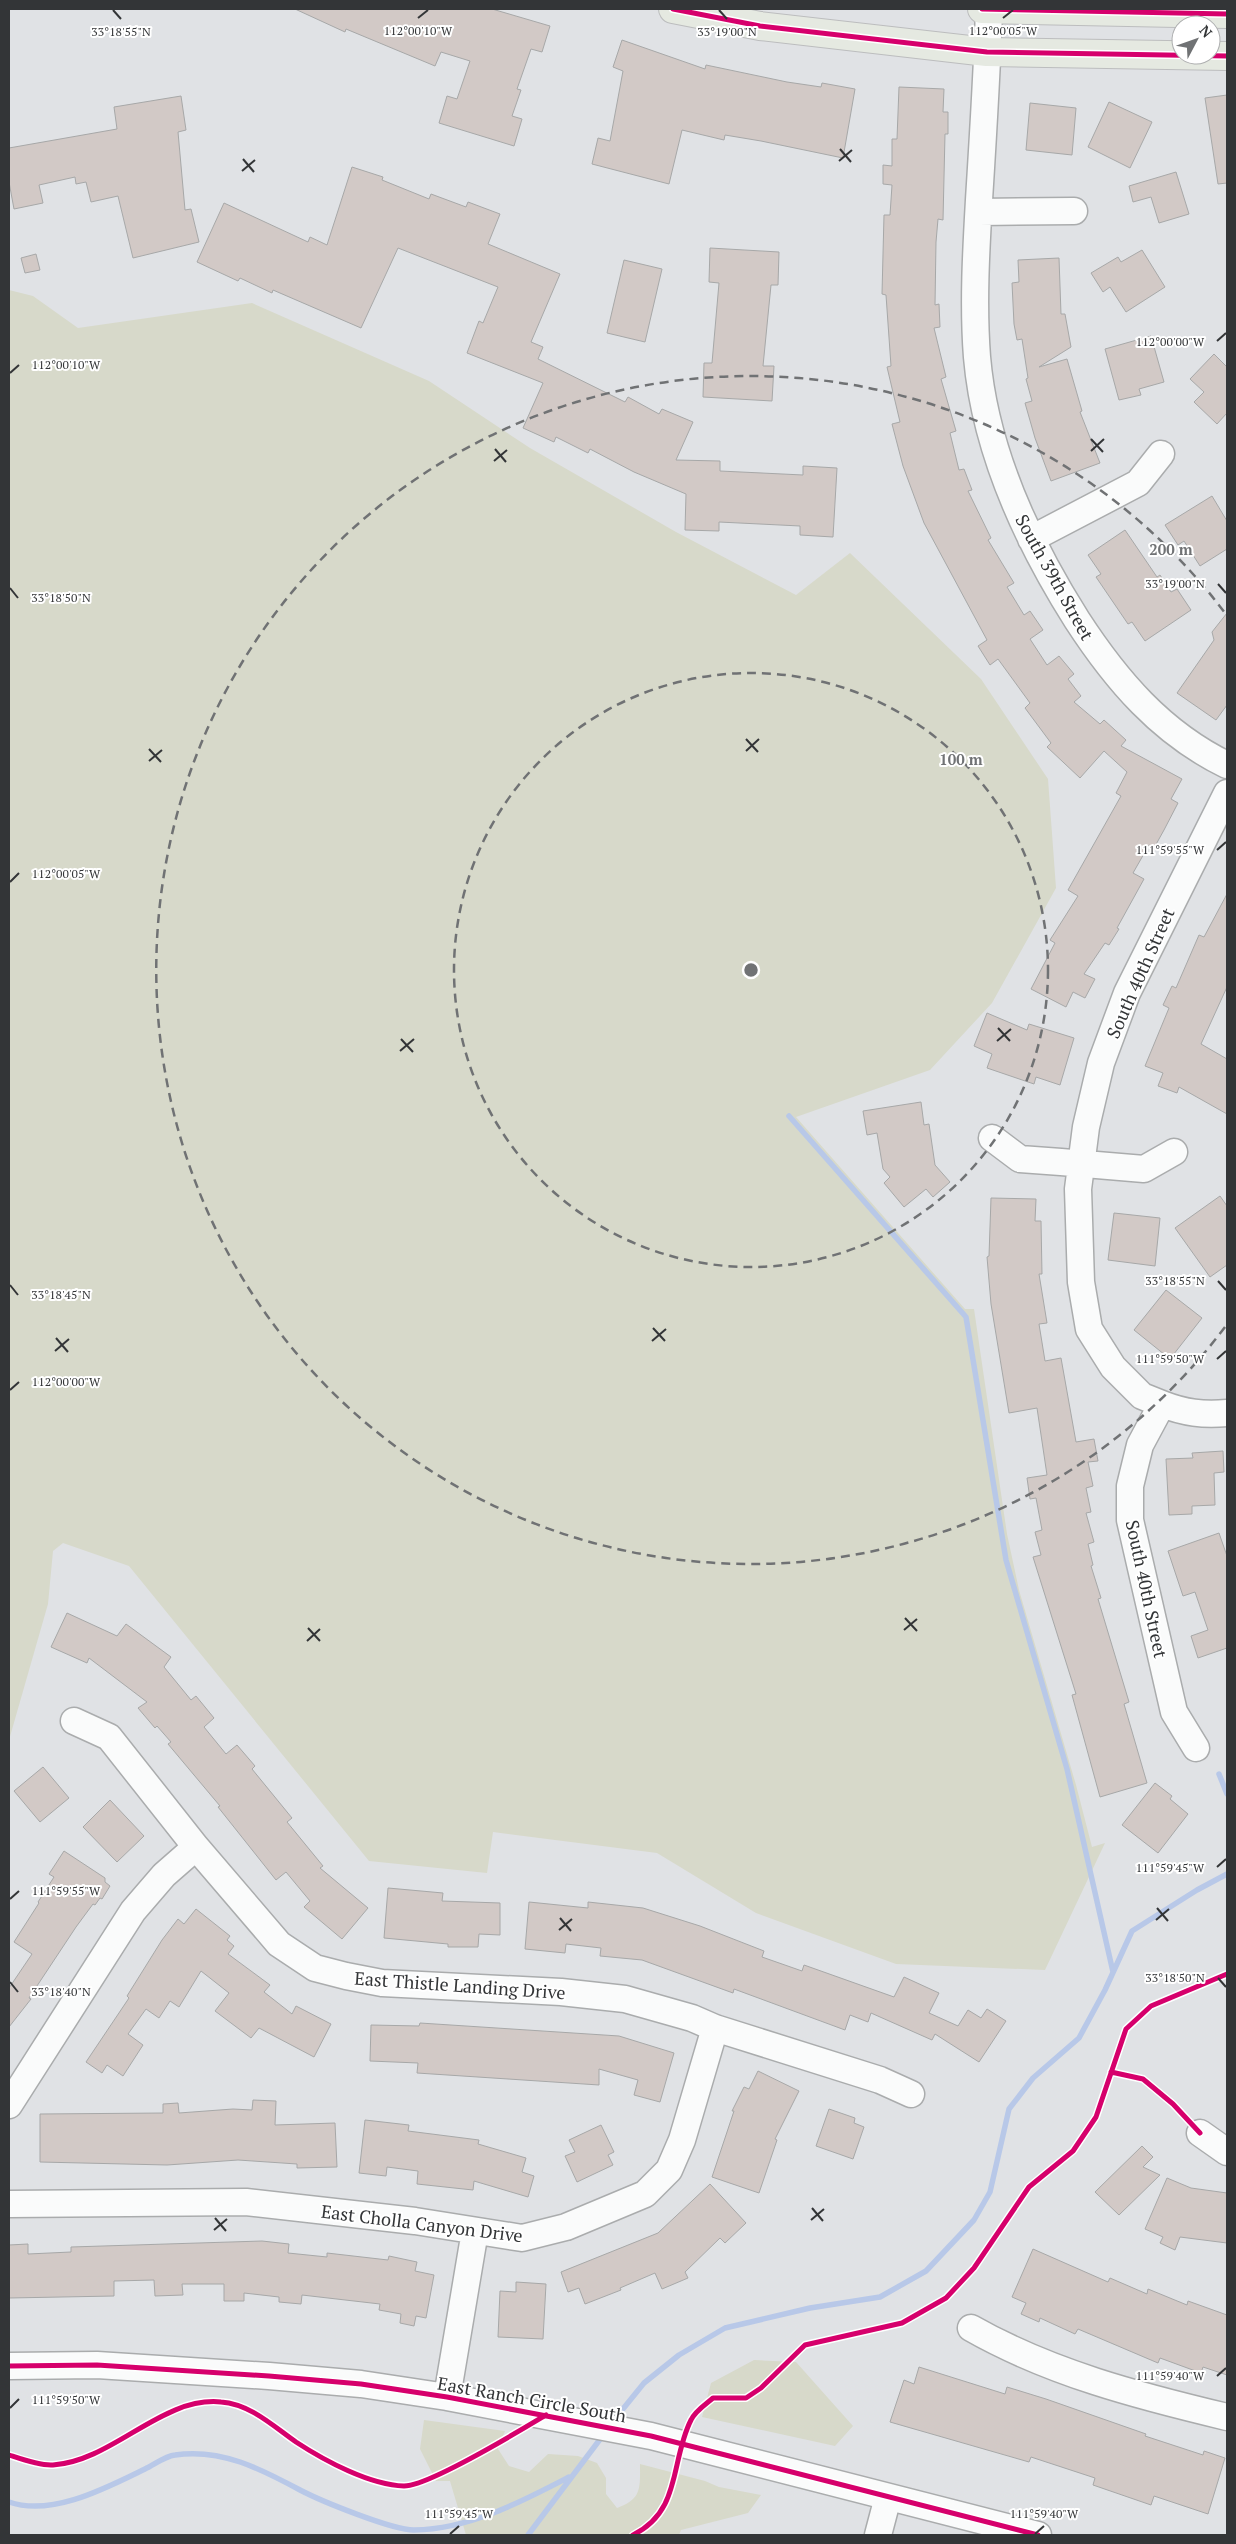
<svg xmlns="http://www.w3.org/2000/svg" width="1236" height="2544" viewBox="0 0 1236 2544" font-family="'PT Serif',serif">
<rect width="100%" height="100%" fill="#e0e2e5"/>
<!-- green -->
<path fill="#d7d9ca" d="M9,290L33,296L78,328L252,303L429,381L530,448L676,532L796,595L850,553L981,679L1048,779L1056,888L992,1003L930,1070L796,1117L965,1309H974L1007,1534L1019,1590L1076,1785L1092,1847L1105,1843L1045,1970L896,1964L756,1913L657,1853L493,1832L487,1873L369,1861L129,1566L63,1543L53,1551L48,1604L9,1740Z
M754,2360L796,2362L853,2426L835,2446L702,2417L711,2383Z
M424,2420L505,2431L498,2449L509,2466L529,2472L548,2454L578,2456L597,2463L606,2478V2494L617,2508C642,2499 640,2488 640,2464L705,2481L719,2487L761,2495L748,2513L681,2530L679,2535H466L450,2481H436L420,2449Z"/>
<g fill="none" stroke-linecap="round" stroke-linejoin="round">
<!-- stream -->
<path stroke="#b8c8e8" stroke-width="5.5" d="M789,1116L966,1317L1006,1560L1067,1769L1113,1972
M1219,1774L1227,1794
M614,2420L644,2383L679,2355L725,2328L810,2308L880,2297L926,2271L974,2220L990,2192L1009,2109L1033,2078L1079,2038L1105,1990L1132,1931L1197,1890L1227,1874
M9,2502C52,2517 106,2488 145,2469C154,2465 165,2456 175,2455C221,2448 261,2469 300,2490C321,2501 392,2530 414,2530C470,2529 521,2502 569,2477
M528,2535L604,2434"/>
</g>
<!-- building -->
<path fill="#d2c9c6" stroke="#a7a8a8" d="M295,9H492L550,26L542,52L531,49L517,89L521,90L512,116L522,119L514,146L439,123L447,96L457,99L470,61L441,52L435,66L346,29L345,32Z
M622,40L705,69L706,65L787,82L821,87L822,83L855,89L843,158L761,141L725,135L724,140L682,130L669,184L592,164L598,138L610,141L623,71L613,67Z
M899,87L944,89L943,112H948V134H945L943,220L938,219L936,242L935,305L939,304L940,327L934,328L946,377L941,379L956,431L950,433L959,470L964,469L972,490L968,491L991,538L988,540L1014,583L1007,587L1024,615L1030,611L1043,630L1030,639L1047,665L1059,656L1074,674L1068,679L1081,696L1074,702L1100,724L1104,720L1126,740L1121,746L1182,779L1171,799L1178,803L1164,830L1154,848L1149,845L1133,873L1144,879L1117,928L1119,929L1109,945L1105,943L1084,974L1095,979L1085,998L1073,992L1066,1007L1031,989L1055,943L1050,940L1078,896L1068,890L1121,796L1116,793L1127,772L1104,751L1080,778L1047,747L1051,743L1025,708L1030,703L998,659L990,665L978,646L987,640L924,523L903,466L892,424L900,422L887,367L891,366L886,295L882,294L884,215H890L892,185L883,184V165L892,166V139H897Z
M1227,95V183L1218,184L1205,98Z
M181,96L186,130L178,132L185,210L191,209L199,242L133,258L118,196L91,202L86,182L76,184L75,177L39,185L43,203L14,209L9,182V148L117,129L114,107Z
M1109,102L1152,122L1130,168L1088,147Z
M1030,103L1076,108L1072,155L1026,150Z
M352,167L383,177L382,180L429,199L431,194L466,207L468,202L500,214L488,244L560,274L531,342L543,347L538,359L625,402L628,397L659,414L662,409L693,422L676,460L720,461V471L803,475V466L837,468L833,537L800,535V526L719,522V531L685,530L686,494L634,472L590,449L588,453L556,437L554,442L523,428L543,383L467,353L479,321L483,323L498,287L398,248L361,328L273,290L272,293L240,278L238,281L197,262L224,203L308,242L310,237L327,245Z
M1176,172L1189,214L1159,223L1151,197L1133,202L1129,186Z
M710,248L779,252L778,285H771L763,366H774L772,401L703,397L704,363H712L719,283L709,282Z
M1142,250L1165,287L1126,312L1110,287L1103,292L1091,273L1118,257L1121,262Z
M36,254L40,270L25,273L21,258Z
M1059,258L1061,314H1065L1071,347L1039,367L1067,359L1082,411L1080,412L1100,463L1051,481L1035,438L1025,403L1032,401L1026,379L1028,378L1022,339L1017,340L1014,324L1012,283L1019,282L1018,260Z
M624,260L662,269L645,342L607,333Z
M1151,336L1164,382L1139,389L1141,395L1119,400L1105,349Z
M1214,354L1227,367V413L1217,424L1194,402L1204,392L1190,379Z
M1212,496L1227,521V549L1200,566L1184,541L1178,545L1165,525Z
M1125,530L1157,577L1160,575L1171,592L1177,589L1191,610L1145,641L1132,622L1128,624L1096,577L1101,574L1088,555Z
M1227,613V705L1216,720L1177,693L1214,640L1212,632Z
M1227,894V987L1201,1044L1227,1059V1114L1179,1087L1177,1093L1158,1086L1163,1073L1145,1066L1169,1008L1163,1005L1172,986L1176,988L1199,935L1204,937Z
M987,1013L1027,1030L1029,1024L1074,1038L1060,1085L1036,1077L1034,1084L987,1068L992,1054L974,1046Z
M921,1102L924,1125L929,1124L935,1165L950,1182L933,1197L926,1189L904,1207L884,1183L890,1177L883,1169L877,1133L867,1135L863,1111Z
M1220,1196L1227,1206V1265L1210,1277L1175,1228Z
M991,1198L1036,1199L1035,1221H1041L1042,1274H1039L1047,1323L1039,1324L1045,1361L1061,1358L1076,1442L1094,1439L1098,1461L1088,1462L1093,1486L1086,1488L1091,1512L1086,1513L1094,1542L1088,1544L1093,1565L1091,1566L1101,1598L1098,1599L1129,1702L1124,1704L1147,1783L1100,1797L1072,1695L1076,1694L1033,1557L1041,1555L1035,1532L1042,1530L1036,1498L1030,1499L1027,1478L1047,1475L1037,1408L1009,1413L991,1304L987,1257L989,1256Z
M1114,1213L1160,1218L1155,1266L1108,1260Z
M1166,1290L1202,1318L1170,1359L1134,1330Z
M1223,1451L1224,1472L1214,1473L1215,1505L1192,1506V1514L1169,1515L1166,1459L1193,1458L1192,1453Z
M1219,1533L1227,1556V1648L1198,1658L1191,1636L1208,1630L1195,1592L1183,1596L1168,1551Z
M67,1613L117,1636L126,1624L171,1657L164,1667L191,1700L196,1696L214,1718L204,1727L226,1754L237,1745L255,1766L252,1769L292,1818L287,1822L323,1866L320,1868L368,1908L342,1939L304,1907L310,1901L286,1872L276,1880L218,1807L220,1806L168,1744L171,1742L157,1726L155,1728L138,1708L147,1702L89,1658L87,1663L51,1647Z
M43,1767L69,1798L40,1822L14,1791Z
M1155,1783L1172,1796L1170,1799L1188,1814L1158,1853L1122,1825Z
M110,1800L144,1836L117,1862L83,1827Z
M64,1851L105,1878V1882L110,1886L102,1899L100,1898L95,1905L93,1904L76,1927L29,1998L31,1999L9,2027V1988L32,1954L14,1942L39,1903L38,1902L54,1877L49,1874Z
M388,1888L443,1893L442,1901L500,1903V1935L479,1934L478,1947H448V1944L384,1938Z
M529,1902L588,1908V1902L643,1908L700,1926L764,1951L762,1957L802,1971L804,1965L894,1997L904,1977L939,1993L929,2013L958,2026L968,2010L981,2018L987,2009L1006,2021L979,2062L935,2034L932,2040L871,2013L868,2022L850,2015L845,2030L734,1989L733,1993L642,1960L600,1956L601,1948L566,1944L565,1953L525,1949Z
M196,1909L230,1936L227,1940L234,1946L228,1954L270,1985L264,1992L292,2014L296,2006L331,2024L314,2057L259,2028L251,2038L215,2011L229,1993L201,1971L179,2007L170,2001L159,2018L146,2009L128,2034L143,2045L123,2076L107,2065L102,2073L86,2062L129,1998L127,1996L162,1940L178,1919L184,1924Z
M420,2023L619,2036L674,2053L660,2102L634,2095L638,2080L599,2069V2085L417,2073L418,2063L370,2061L371,2025L419,2026Z
M758,2071L799,2091L775,2139L777,2140L759,2193L712,2177L734,2111H732L744,2087L749,2089Z
M253,2100L276,2101L275,2125L335,2123L337,2167L297,2168V2164L238,2160L167,2165L40,2162V2114L163,2113V2104L178,2103L179,2113L233,2109L252,2110Z
M829,2109L855,2118L854,2123L864,2127L853,2159L816,2146Z
M365,2120L409,2125L408,2131L479,2140L478,2144L526,2158L522,2172L534,2176L528,2197L474,2181L473,2190L417,2184L418,2171L387,2167L386,2176L359,2173Z
M601,2125L614,2152L608,2155L613,2165L577,2182L565,2156L575,2152L569,2140Z
M1142,2146L1153,2157L1143,2167L1160,2175L1119,2215L1095,2192Z
M1167,2178L1191,2188L1227,2193V2243L1180,2237L1175,2250L1160,2243L1163,2237L1145,2229Z
M710,2184L746,2223L725,2243L720,2238L685,2272L688,2278L662,2289L655,2273L620,2288L621,2290L585,2304L579,2288L568,2292L561,2272L658,2233Z
M262,2241L289,2244L288,2253L327,2257V2253L388,2260L389,2256L417,2262L415,2271L434,2275L426,2318L416,2316L414,2326L400,2323L401,2314L379,2310L380,2304L302,2295L301,2304L279,2302V2297L244,2293V2301H224V2284H182L183,2295L155,2296L154,2280L114,2281V2296L9,2298V2245L28,2244V2254L71,2252V2247Z
M1033,2249L1108,2282L1110,2278L1147,2294L1148,2289L1187,2305L1188,2301L1227,2315V2375L1203,2367L1201,2373L1160,2358L1158,2363L1078,2329L1075,2334L1040,2318L1039,2322L1021,2314L1026,2303L1012,2297Z
M516,2282L546,2284L543,2339L498,2337L500,2291L516,2292Z
M919,2367L1005,2394L1007,2387L1046,2399L1146,2434L1145,2436L1203,2455L1204,2451L1225,2458L1208,2514L1154,2496L1151,2505L1093,2485L1095,2478L1031,2457L1029,2462L890,2422L904,2380L914,2384Z"/>
<g fill="none" stroke-linecap="round" stroke-linejoin="round">
<defs>
<path id="minor" d="M989,10C987,73 983,137 979,200C976,252 973,305 977,357C985,451 1027,541 1077,620C1116,680 1161,733 1227,765
M979,212L1074,211
M1031,539L1138,483L1161,454
M992,1138L1020,1159L1061,1162L1144,1169L1174,1152
M1162,1404C1185,1413 1203,1415 1227,1413
M74,1721L109,1737L196,1847L279,1944L315,1968L346,1976L382,1983L561,1992L625,1999L692,2018L715,2028L880,2080L911,2094
M1196,1748L1174,1712L1130,1520V1486L1140,1445L1162,1404L1142,1396L1113,1367L1089,1329L1081,1282L1078,1189L1086,1127L1101,1063L1127,993L1227,793
M9,2105L133,1911L164,1875L196,1847
M1200,2133L1227,2152
M9,2204L246,2202L415,2221L522,2238L566,2227L645,2194L669,2170L682,2140L715,2028
M971,2328C1050,2373 1139,2396 1227,2417
M9,2366L97,2365L269,2376L361,2384L447,2397L651,2436L1038,2535
M447,2397L475,2231
M878,2535L888,2497"/>
<path id="major" d="M673,9L760,26L987,52L1227,56
M982,9L1227,14"/>
</defs>
<!-- minor casing -->
<use href="#minor" stroke="#aaacad" stroke-width="29"/>
<!-- major casing -->
<use href="#major" stroke="#bcbdbe" stroke-width="30"/>
<!-- minor -->
<use href="#minor" stroke="#fafbfb" stroke-width="26"/>
<!-- major -->
<use href="#major" stroke="#e5e9e1" stroke-width="28"/>
<defs>
<path id="cycleway" d="M673,9L760,26L987,52L1227,56
M982,9L1227,14
M1111,2072L1143,2079L1173,2104L1200,2133
M9,2366L97,2365L269,2376L361,2384L447,2397L651,2436L1038,2535
M9,2455C21,2459 40,2466 53,2465C113,2461 162,2396 221,2402C250,2404 273,2426 296,2442C325,2461 370,2485 404,2486C429,2486 521,2430 546,2415
M633,2535C682,2511 670,2461 691,2420C695,2411 706,2404 713,2398H746L761,2388L805,2345L902,2323L946,2298L974,2268L1029,2187L1073,2151L1096,2117L1126,2029L1151,2006L1227,1974"/>
</defs>
<!-- cycleway casing -->
<use href="#cycleway" stroke="#fff" stroke-width="8"/>
<!-- cycleway -->
<use href="#cycleway" stroke="#d6006c" stroke-width="5"/>
</g>
<!-- ticks -->
<path fill="none" stroke="#333537" stroke-width="2" d="M113,10L121,19M719,10L727,19M418,18L428,10M1003,18L1013,10M840,149L851,162M243,159L254,172M839,161L852,150M242,171L255,160M1217,341L1226,333M10,373L19,365M1091,439L1103,452M495,449L506,462M1091,451L1104,439M494,461L507,450M1218,584L1226,593M10,588L18,598M746,739L758,752M149,749L161,762M746,751L759,739M149,761L162,750M1217,850L1226,842M10,882L19,873M998,1028L1010,1041M401,1039L413,1052M997,1041L1011,1029M400,1051L414,1039M1218,1281L1226,1290M10,1285L18,1295M653,1328L665,1341M56,1338L68,1352M652,1341L666,1329M55,1351L69,1339M1217,1359L1226,1351M10,1390L19,1382M905,1618L917,1631M308,1628L320,1641M904,1630L917,1619M307,1641L320,1629M1217,1867L1226,1859M10,1899L19,1891M1157,1908L1168,1921M560,1918L571,1931M1156,1920L1169,1909M559,1930L572,1919M1218,1978L1226,1987M10,1982L18,1992M812,2208L823,2221M215,2218L226,2231M811,2220L824,2209M214,2230L227,2219M1217,2376L1226,2368M10,2408L19,2399M450,2534L459,2526M1035,2534L1044,2526"/>
<!-- distance rings -->
<g fill="none" stroke="#707274" stroke-width="2.5" stroke-dasharray="9 6">
<circle cx="751" cy="970" r="297"/>
<path d="M1225 1327A594 594 0 1 1 1225 613"/>
</g>
<g text-anchor="middle" dominant-baseline="central" stroke-width="4" stroke-linejoin="round" paint-order="stroke">
<!-- street labels -->
<g font-size="18" fill="#333537" stroke="#fff">
<text transform="translate(1055 577) rotate(61)">South 39th Street</text>
<text transform="translate(1140 973) rotate(-66)">South 40th Street</text>
<text transform="translate(1147 1589) rotate(78)">South 40th Street</text>
<text transform="translate(460 1985) rotate(4)">East Thistle Landing Drive</text>
<text transform="translate(422 2223) rotate(7)">East Cholla Canyon Drive</text>
<text transform="translate(532 2399) rotate(10)">East Ranch Circle South</text>
</g>
</g>
<g font-size="12" text-anchor="middle" fill="#333537" stroke="#fff" stroke-width="4" stroke-linejoin="round" paint-order="stroke">
<text x="418" y="35">112°00'10"W</text>
<text x="1003" y="35">112°00'05"W</text>
<text x="121" y="36">33°18'55"N</text>
<text x="727" y="36">33°19'00"N</text>
<text x="1170" y="346">112°00'00"W</text>
<text x="66" y="369">112°00'10"W</text>
<text x="1175" y="588">33°19'00"N</text>
<text x="61" y="602">33°18'50"N</text>
<text x="1170" y="854">111°59'55"W</text>
<text x="66" y="878">112°00'05"W</text>
<text x="1175" y="1285">33°18'55"N</text>
<text x="61" y="1299">33°18'45"N</text>
<text x="1170" y="1363">111°59'50"W</text>
<text x="66" y="1386">112°00'00"W</text>
<text x="1170" y="1872">111°59'45"W</text>
<text x="66" y="1895">111°59'55"W</text>
<text x="1175" y="1982">33°18'50"N</text>
<text x="61" y="1996">33°18'40"N</text>
<text x="1170" y="2380">111°59'40"W</text>
<text x="66" y="2404">111°59'50"W</text>
<text x="459" y="2518">111°59'45"W</text>
<text x="1044" y="2518">111°59'40"W</text>
</g>
<circle cx="751" cy="970" r="8" fill="#707274" stroke="#fff" stroke-width="2.5"/>
<g font-size="15" text-anchor="middle" font-weight="bold" fill="#707274" stroke="#fff" stroke-width="4" stroke-linejoin="round" paint-order="stroke">
<text x="1171" y="555">200 m</text>
<text x="961" y="765">100 m</text>
</g>
<!-- border -->
<rect width="1236" height="2544" fill="none" stroke="#333537" stroke-width="20"/>
<!-- north arrow -->
<g transform="translate(1196 40) rotate(49)"><circle r="24" fill="#ffffff" stroke="#adaeaf"/>
<path d="M0-4L9 19L0 12L-9 19Z" fill="#707274"/>
<text y="-8" font-size="14" font-weight="bold" text-anchor="middle" fill="#333537">N</text>
</g>
</svg>
